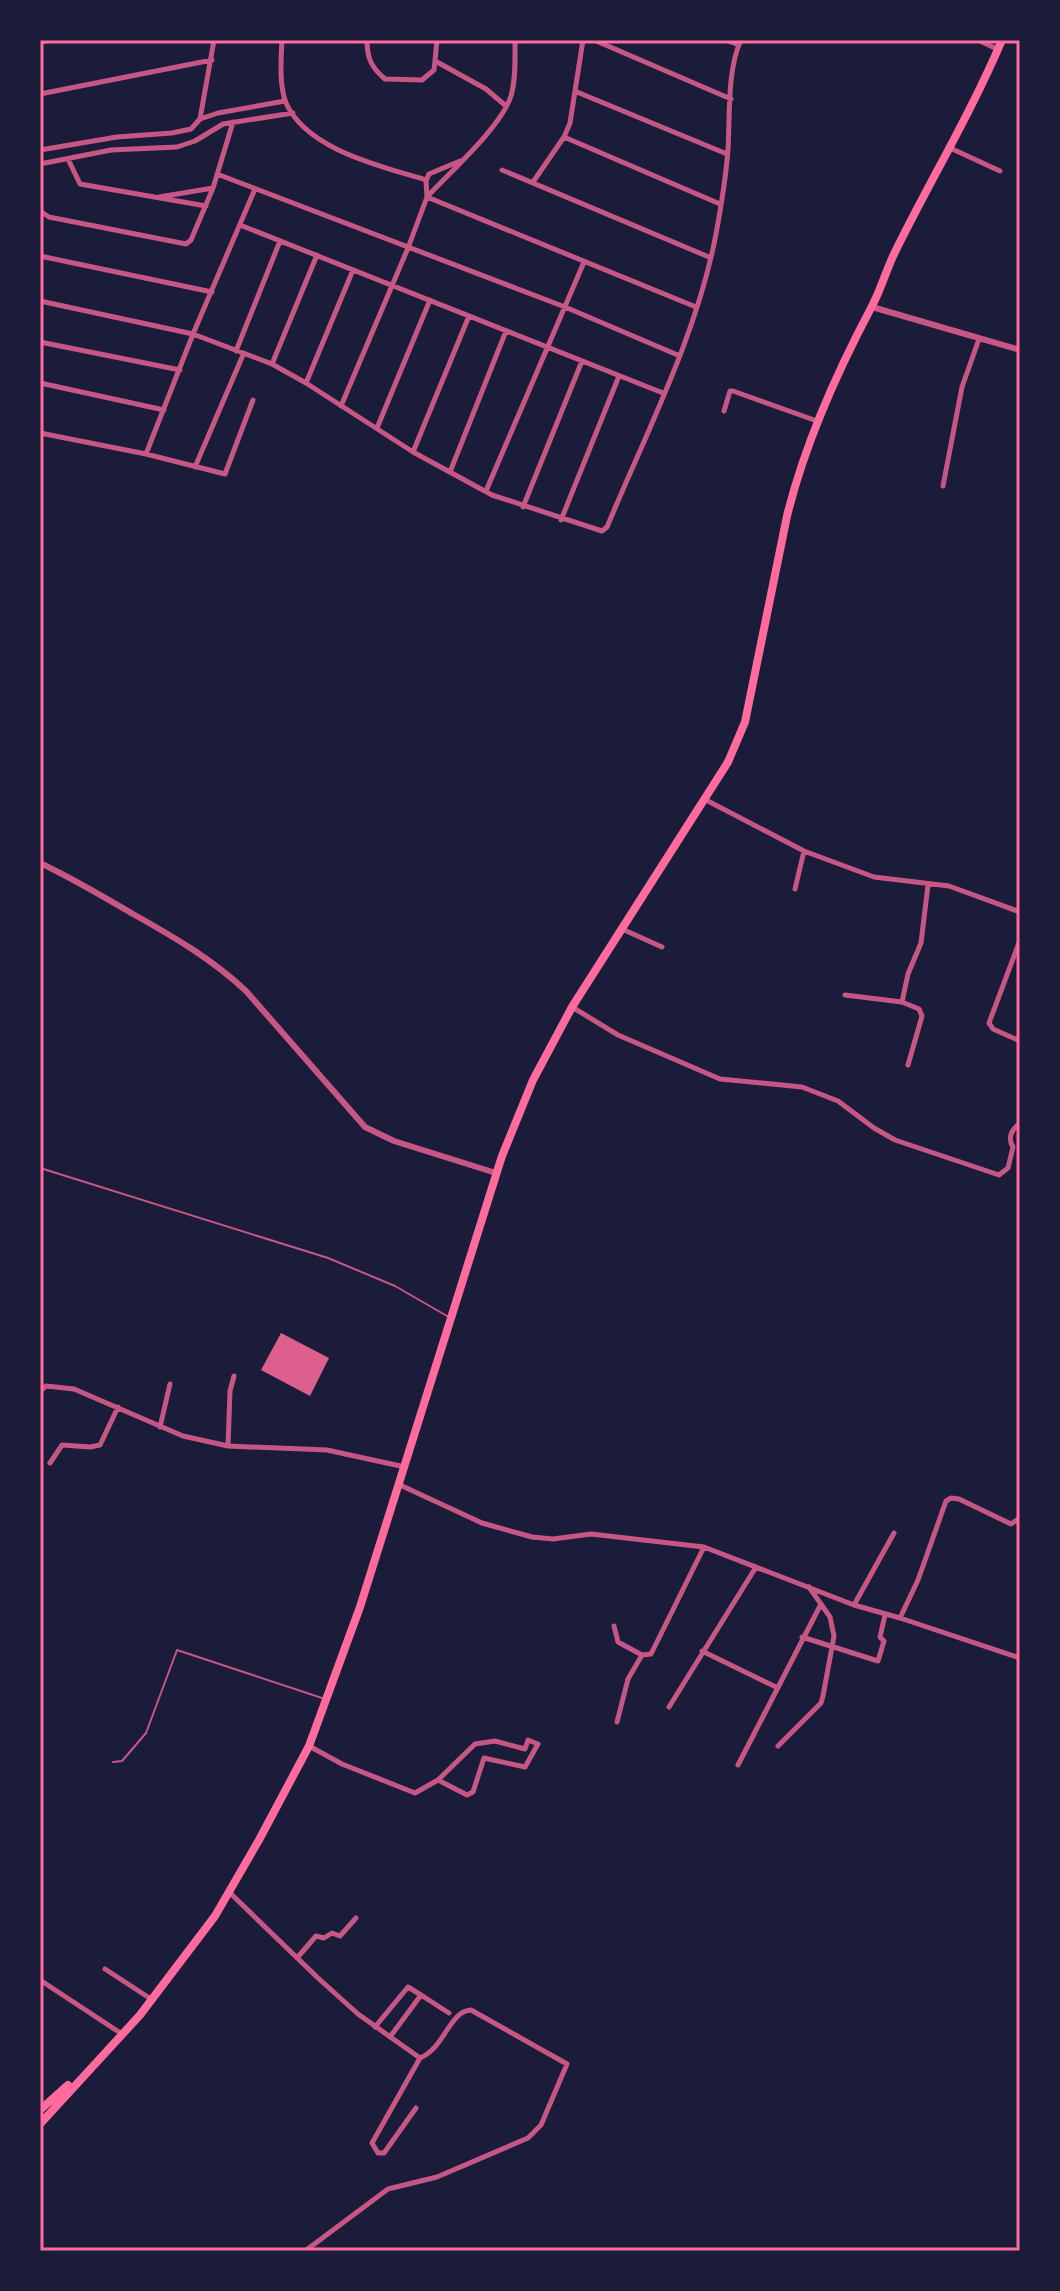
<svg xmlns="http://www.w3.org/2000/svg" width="1060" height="2291" viewBox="0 0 1060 2291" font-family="Figtree,sans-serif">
<rect width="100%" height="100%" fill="#1b1b3a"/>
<!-- building -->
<path fill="#dd5f8e" d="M281,1333L329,1358L310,1396L261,1370Z"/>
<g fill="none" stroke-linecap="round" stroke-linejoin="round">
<!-- service -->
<path stroke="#c65784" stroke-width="2" d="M40,1168L328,1258L395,1286L447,1316
M113,1762L122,1761L146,1733L177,1650L325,1699"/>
<!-- minor -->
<path stroke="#c65784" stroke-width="5" d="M282,40C281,59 279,85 286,103C307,150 381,166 426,180
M367,40C367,58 371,67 385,79L422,80L434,70L437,40
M594,40L731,99
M726,40L739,45
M978,40L997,49
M40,42L52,40
M437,62L486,89L506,106
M577,92L727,154
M40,94L212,60
M200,119L214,40
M564,137L720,204
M950,148L1000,171
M40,150L117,137L172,133L191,129L200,119L218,113L285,101
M68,159L80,184L206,206
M460,161L429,174L426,181L427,197C451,171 501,127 511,96C516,79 515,58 515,40
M40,164L111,150L177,147L195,141L223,124L293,113
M502,170L709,257
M217,174L565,307L680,356
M533,182L564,137L570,123L583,40
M159,197L213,188
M40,211L49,217L186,244L191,240L213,188L233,122
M240,225L663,393
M40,256L212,292
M40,301L193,334L272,364L306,383L413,452L492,495L602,531L607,527C646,433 697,335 716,234C721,207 726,177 728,149C730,117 727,69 741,40
M40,342L180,370
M236,351L280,241
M272,364L317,255
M40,383L164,410
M306,383L353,270
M341,406L408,248L427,197L696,307
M724,411L730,391H733L817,421
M377,428L430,300
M40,433L146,454L225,474L253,400
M413,452L469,316
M146,454L193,334L255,189
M195,467L243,355
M450,472L506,331
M943,486L962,387L979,339
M486,491L584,262
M523,507L582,361
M561,520L619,376
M704,799L804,851L874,877L949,886L1020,912
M795,889L804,851
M622,929L662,947
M1020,940L989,1023L993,1029L1020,1041
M845,995L902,1002L908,974L921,943L928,885
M902,1002L919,1009L922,1016L908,1065
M572,1007L618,1035L720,1079L802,1087L838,1101L874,1128L895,1140L999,1175L1008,1168L1013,1147C1007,1138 1012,1129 1020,1123
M40,1391L46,1386L74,1389L183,1436L228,1446L327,1450L405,1467
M160,1427L170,1384
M228,1446L230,1391L234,1376
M50,1463L62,1445L90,1447L100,1445L118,1407
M400,1485L482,1523L532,1537L553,1539L591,1534L704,1547L854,1605L900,1618L1020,1658
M854,1605L894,1533
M900,1618L918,1580L946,1501L951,1498L959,1499L1011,1524L1020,1518
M614,1626L618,1642L642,1655L651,1654L704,1547
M802,1637L878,1661L884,1641L880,1637L885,1615
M702,1651L776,1687
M669,1707L756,1567
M617,1722L628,1679L642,1655
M309,1746L342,1764L415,1793L438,1780L475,1744L495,1741L525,1749L528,1740L538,1744L525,1767L484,1758L473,1792L467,1795L438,1780
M778,1746L821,1703L823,1696L834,1636L830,1617L809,1587
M738,1765L821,1604
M229,1892L318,1978L358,2014L420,2058C445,2048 449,2011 471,2010L567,2064L541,2125L528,2138L437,2177L388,2189L305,2251
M297,1958L316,1936L324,1938L332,1933L340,1936L356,1918
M105,1969L151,1999
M40,1980L122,2034
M375,2027L408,1987L421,1995
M390,2037L421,1995L449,2013
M416,2108L384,2153H378L372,2143L420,2058"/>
<!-- tertiary -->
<path stroke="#c65784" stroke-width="6" d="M872,307L1020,350
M40,863C72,878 102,896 133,914C174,937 212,959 246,991L365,1127L394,1141L496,1173"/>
<!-- primary -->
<path stroke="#ff6b9d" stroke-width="8" d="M40,2110L68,2085
M40,2124L140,2015L215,1916L259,1840L309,1746L360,1607L502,1156L533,1080L572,1007L728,762L745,722L787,516C805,443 836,374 871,308C881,290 886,270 895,252C930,181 971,113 1002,40"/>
</g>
<!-- border -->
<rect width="1060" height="2291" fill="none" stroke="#1b1b3a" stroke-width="84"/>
<rect x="42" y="42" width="976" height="2207" fill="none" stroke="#ff6b9d" stroke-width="3"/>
</svg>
